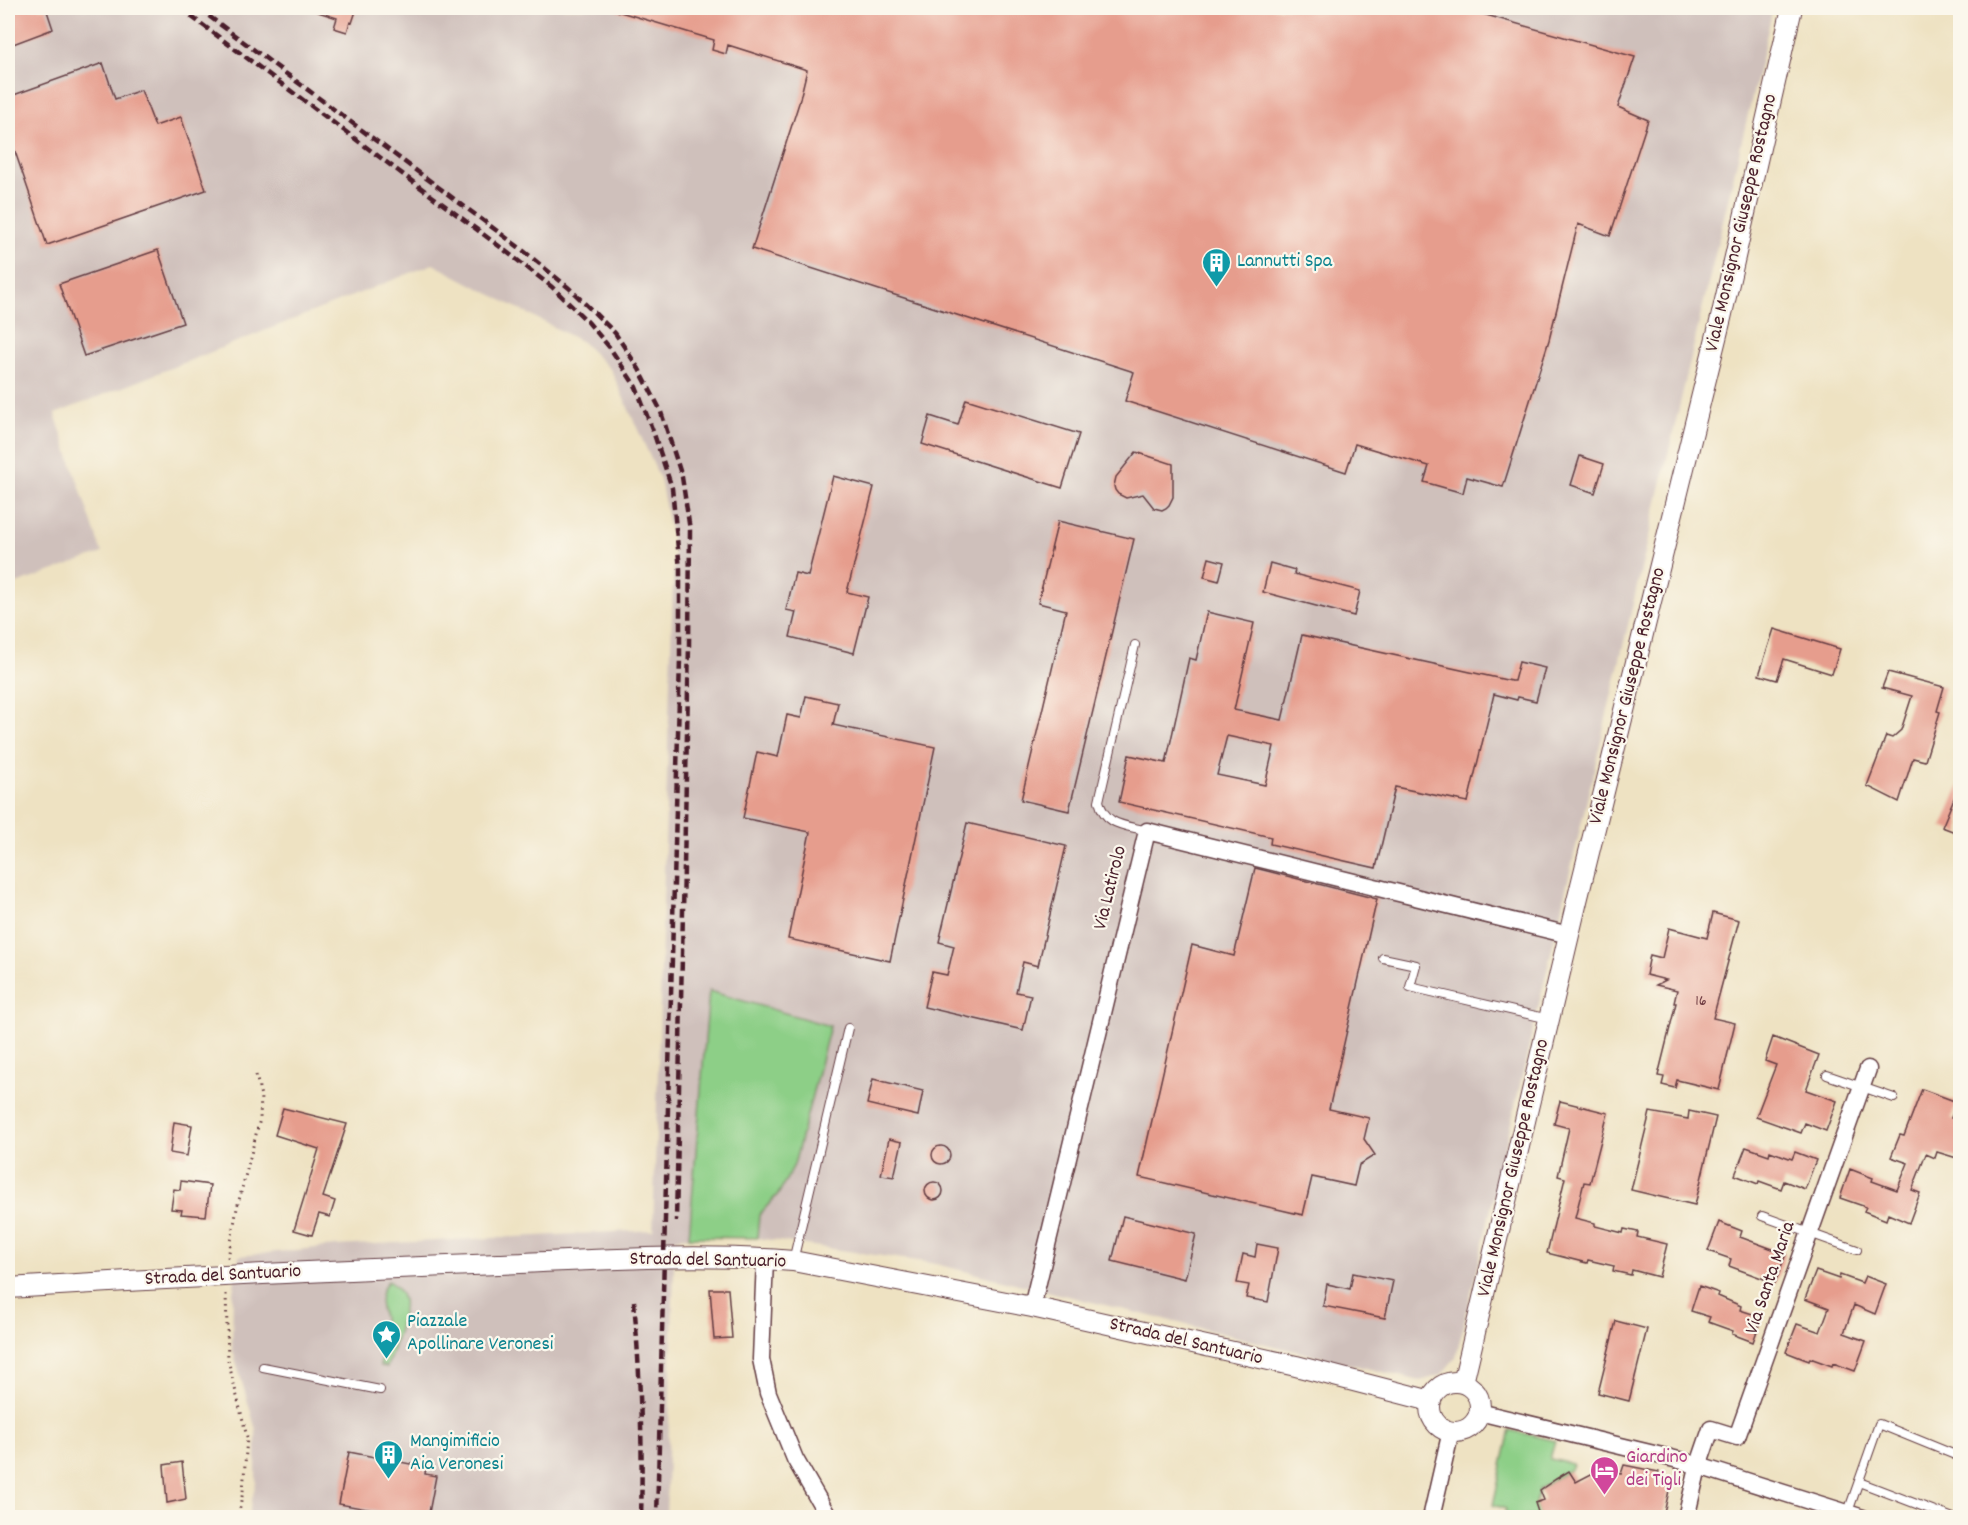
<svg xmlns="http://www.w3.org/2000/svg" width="1968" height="1525" viewBox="0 0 1968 1525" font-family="Dekko,sans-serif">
<rect width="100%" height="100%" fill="#fbf7ec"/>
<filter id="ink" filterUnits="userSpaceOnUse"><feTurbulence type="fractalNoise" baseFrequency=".0167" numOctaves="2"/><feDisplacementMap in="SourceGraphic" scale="12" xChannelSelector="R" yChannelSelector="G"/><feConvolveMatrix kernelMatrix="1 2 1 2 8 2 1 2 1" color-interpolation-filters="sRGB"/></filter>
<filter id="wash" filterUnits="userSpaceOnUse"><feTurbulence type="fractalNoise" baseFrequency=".008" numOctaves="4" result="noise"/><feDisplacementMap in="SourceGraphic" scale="24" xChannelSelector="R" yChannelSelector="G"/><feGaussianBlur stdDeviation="1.35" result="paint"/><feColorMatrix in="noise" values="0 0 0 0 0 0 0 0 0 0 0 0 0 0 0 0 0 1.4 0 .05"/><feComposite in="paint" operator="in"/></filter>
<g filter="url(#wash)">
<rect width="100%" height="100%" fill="#eee2c2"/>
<!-- industrial -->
<path fill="#cfc0bb" d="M8,8H1773L1456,1357L1441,1375L1420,1381L931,1263L757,1238L759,1215L779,1193L709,991L689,1237L675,1238L666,1517H248L256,1482V1430L232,1348L233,1292L239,1256L335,1246L653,1230L674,551L660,479L611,370L582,342L433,264L55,414L102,553L8,587Z"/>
<!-- green -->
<path fill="#8dcf87" stroke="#6c7759" stroke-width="1.5" d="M709,991L830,1026L794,1165L779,1193L759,1215L757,1238L689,1237Z
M388,1281C395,1286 401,1291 403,1300C406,1314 392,1352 387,1367L380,1366C382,1355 385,1343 385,1332C384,1312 373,1300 388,1281Z
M1510,1430L1555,1441L1550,1459L1573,1464L1571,1469L1539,1489L1535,1503L1540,1517H1504L1506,1509L1493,1505Z"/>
<g id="blocks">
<!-- building -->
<path fill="#e69d8d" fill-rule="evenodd" d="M8,8H46L53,29L8,46Z
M313,8H357L352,23L350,22L347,32L334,28L337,18L312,10Z
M618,8H1481L1479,13L1635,57L1618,107L1648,120L1610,236L1578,224L1549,340L1503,487L1467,477L1463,493L1424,482L1429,466L1355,444L1346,472L1125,401L1134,372L752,249L799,103L807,70L728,45L726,54L712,50L714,40L617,11Z
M103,63L115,99L141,90L155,126L181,117L206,190L47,245L8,131V97Z
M158,250L183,323L84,356L59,284Z
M966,399L1079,434L1062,488L922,444L930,416L958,425Z
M1136,452L1173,464V497L1169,505L1166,508L1162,510L1154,508L1143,494L1126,498L1118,494L1115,490L1114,486L1116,477Z
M1580,456L1604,464L1595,493L1571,485Z
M833,476L874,487L847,592L868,597L854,653L790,637L796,612L786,610L795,573L808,576Z
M1058,521L1134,539L1069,811L1021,800L1066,610L1038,603Z
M1209,558L1224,562L1219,581L1204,577Z
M1270,563L1295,570L1294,574L1360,591L1354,616L1263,592Z
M1207,612L1254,623L1234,710L1282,720L1302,635L1511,681H1514L1519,662L1545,668L1536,701L1518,697L1517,700L1494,694L1468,802L1395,787L1376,868L1270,844L1271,837L1119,802L1129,755L1166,763L1189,658L1196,660ZM1227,736L1274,746L1265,785L1217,775Z
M1774,629L1840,649L1832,674L1784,659L1777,680L1759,675Z
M1888,672L1944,687L1937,711L1940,712L1925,761L1913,758L1899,802L1867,786L1886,736L1892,738L1901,730L1912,696L1882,688Z
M806,696L838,703L833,725L935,747L890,961L788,939L810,832L743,818L757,752L778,757L787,715L801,718Z
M1960,784V834L1942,827Z
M967,823L1066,846L1038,966L1023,962L1016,992L1031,995L1023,1030L924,1007L932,972L947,975L954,946L939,942Z
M1255,868L1377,899L1329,1109L1369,1118L1364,1139L1375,1155L1359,1165L1354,1186L1312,1177L1303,1215L1139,1177L1192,945L1234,956Z
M1713,913L1739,920L1713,1018L1735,1023L1719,1090L1677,1080L1675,1088L1662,1085L1664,1077L1658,1076L1676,1003H1674L1677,990L1656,985L1666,980L1646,975L1650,955L1662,958L1669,928L1707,938Z
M1773,1037L1819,1055L1806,1090L1837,1101L1826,1131L1805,1123L1801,1133L1756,1117L1776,1065L1765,1061Z
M873,1079L923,1091L918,1116L867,1104Z
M1922,1089L1957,1102L1951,1118L1960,1121V1159L1937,1152L1935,1158L1926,1154L1912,1190L1920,1193L1909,1223L1888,1214L1886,1220L1864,1211L1866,1207L1840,1198L1850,1169L1873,1178L1872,1181L1897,1190L1908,1163L1891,1157L1900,1135L1904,1136Z
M1560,1101L1608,1113L1590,1183L1584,1182L1575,1218L1595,1223V1226L1623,1233L1624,1229L1638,1232L1637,1237L1667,1244L1659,1277L1632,1270L1631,1275L1613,1271L1614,1266L1588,1260L1587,1263L1547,1253L1565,1178L1558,1176L1569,1128L1554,1124Z
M283,1108L347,1124L323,1197L335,1201L330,1217L319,1214L312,1235L294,1230L319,1149L275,1135Z
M1689,1111L1716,1117L1695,1205L1631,1190L1650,1112L1688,1119Z
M174,1122L192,1125L187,1156L170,1153Z
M889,1139L902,1142L894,1177L881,1175Z
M932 1155a9 9 0 1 1 18 0a9 9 0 1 1-18 0Z
M1746,1147L1769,1155L1770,1151L1792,1159L1795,1152L1816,1160L1805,1189L1784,1181L1781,1189L1759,1181L1758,1184L1735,1175Z
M181,1181L210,1185L206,1216L181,1214L182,1210L171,1209L174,1189L180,1190Z
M925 1191a9 9 0 1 1 18 0a9 9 0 1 1-18 0Z
M1123,1216L1196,1234L1185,1279L1112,1261Z
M1719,1222L1742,1231L1740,1237L1786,1254L1775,1283L1729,1266L1731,1259L1708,1251Z
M1257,1244L1278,1248L1268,1302L1246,1298L1249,1285L1237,1283L1243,1254L1255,1257Z
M1816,1271L1839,1279L1840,1275L1862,1283L1865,1276L1886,1284L1875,1314L1854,1305L1844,1333L1866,1341L1855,1371L1833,1363L1832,1366L1810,1358L1809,1361L1786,1352L1797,1324L1820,1332L1829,1308L1805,1299Z
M1353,1273L1393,1281L1385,1318L1323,1306L1327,1284L1350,1289Z
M1699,1286L1719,1293L1718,1296L1741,1306L1740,1310L1762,1317L1753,1342L1732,1334L1733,1331L1708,1322L1710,1317L1691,1311Z
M710,1289H728L732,1338L714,1339Z
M1616,1321L1647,1329L1629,1401L1598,1393Z
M349,1452L426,1467L425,1474L436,1476L428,1518H388L389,1513L339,1504Z
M182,1462L186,1499L167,1503L164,1465Z
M1624,1465L1659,1472L1657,1482L1670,1486L1663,1518H1540L1535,1503L1544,1500L1540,1490L1556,1479L1569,1471L1576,1482L1595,1472L1605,1474L1610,1471L1621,1474Z"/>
</g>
</g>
<g filter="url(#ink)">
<use href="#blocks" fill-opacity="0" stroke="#633c42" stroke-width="1.5"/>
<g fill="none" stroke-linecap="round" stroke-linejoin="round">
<defs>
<path id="service" d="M1135,645L1099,801C1105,826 1125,825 1147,831
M1383,958L1416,965L1410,987L1549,1019
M1827,1075L1894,1098
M1762,1216L1857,1250
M793,1261L848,1028
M263,1367L380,1390
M1859,1482L1953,1518
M1848,1512L1879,1424L1960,1457"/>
<path id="minor" d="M765,1259L761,1359L768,1393L795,1459L829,1518
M1032,1307L1147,831L1569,935
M1479,1412L1683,1461L1863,1518
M1431,1518L1451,1431
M1686,1518L1698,1467L1711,1429L1737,1437L1868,1069"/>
<path id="tertiary" d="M8,1288C171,1278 334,1270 498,1264C596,1260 696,1253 793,1261L1032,1307L1296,1366L1431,1401
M1430 1407a25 25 0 1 1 50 0a25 25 0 1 1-50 0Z
M1463,1383L1577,901L1721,318L1792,8"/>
</defs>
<!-- service casing -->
<use href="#service" stroke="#633c42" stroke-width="10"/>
<!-- minor casing -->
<use href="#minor" stroke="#633c42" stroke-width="19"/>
<!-- tertiary casing -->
<use href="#tertiary" stroke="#633c42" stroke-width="22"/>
<!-- path -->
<path stroke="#633c42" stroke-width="3" stroke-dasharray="1.5 4.5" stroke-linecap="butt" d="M228,1258L237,1208L260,1119L261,1096L256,1075
M226,1294L228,1360L247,1437L243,1491L238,1518"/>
<!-- service -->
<use href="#service" stroke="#fff" stroke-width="8"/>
<!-- minor -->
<use href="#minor" stroke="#fff" stroke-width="16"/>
<!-- tertiary -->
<use href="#tertiary" stroke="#fff" stroke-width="20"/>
<!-- rail -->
<path stroke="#4a1f2b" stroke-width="4.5" stroke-dasharray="9 4.5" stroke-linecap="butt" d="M180,8L287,88L503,249L552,287L588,322L610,348L636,387L654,434L672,488L680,569V659L657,1518
M198,8L520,248L569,288L615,333L639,369L660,409L682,477L690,530L689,645L676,1221
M634,1301C640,1373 643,1445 641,1518"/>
</g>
</g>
<!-- icons -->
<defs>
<symbol id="building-pin" viewBox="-11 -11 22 30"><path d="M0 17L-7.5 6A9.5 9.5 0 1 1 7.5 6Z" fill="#0f9aa8" stroke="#fbf7ec"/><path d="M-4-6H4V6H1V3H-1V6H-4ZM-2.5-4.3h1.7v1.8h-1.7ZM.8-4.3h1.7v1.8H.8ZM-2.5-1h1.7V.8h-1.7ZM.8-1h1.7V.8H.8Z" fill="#fff"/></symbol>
<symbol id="sight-pin" viewBox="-11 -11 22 30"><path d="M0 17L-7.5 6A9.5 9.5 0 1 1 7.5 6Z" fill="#0f9aa8" stroke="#fbf7ec"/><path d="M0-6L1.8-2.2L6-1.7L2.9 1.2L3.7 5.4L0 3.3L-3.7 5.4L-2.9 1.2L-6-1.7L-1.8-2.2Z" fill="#fff"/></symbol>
<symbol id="hotel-pin" viewBox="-11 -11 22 30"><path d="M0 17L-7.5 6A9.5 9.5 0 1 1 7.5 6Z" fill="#d1479c" stroke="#fbf7ec"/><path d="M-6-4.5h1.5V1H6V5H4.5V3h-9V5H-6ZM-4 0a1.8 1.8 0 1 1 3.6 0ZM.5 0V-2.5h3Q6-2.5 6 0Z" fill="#fff"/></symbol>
</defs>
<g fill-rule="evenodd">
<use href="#building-pin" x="1200" y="246" width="33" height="45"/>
<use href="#sight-pin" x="370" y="1318" width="33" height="45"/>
<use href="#building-pin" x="372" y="1438" width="33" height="45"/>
<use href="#hotel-pin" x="1588" y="1454" width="33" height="45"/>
</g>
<g text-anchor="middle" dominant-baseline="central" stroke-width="4.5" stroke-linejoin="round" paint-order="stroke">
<!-- number labels -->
<g font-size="16" fill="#713e44">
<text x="1701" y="1001">16</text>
</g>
<!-- street labels -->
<g font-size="20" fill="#4a1f2b" stroke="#fbf7ec">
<text transform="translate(1742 223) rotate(-77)">Viale Monsignor Giuseppe Rostagno</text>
<text transform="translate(1628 696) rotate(-76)">Viale Monsignor Giuseppe Rostagno</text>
<text transform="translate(1111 888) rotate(-76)">Via Latirolo</text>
<text transform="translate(1514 1168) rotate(-77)">Viale Monsignor Giuseppe Rostagno</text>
<text transform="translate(708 1261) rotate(1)">Strada del Santuario</text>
<text transform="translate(223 1276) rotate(-3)">Strada del Santuario</text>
<text transform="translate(1771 1278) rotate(-71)">Via Santa Maria</text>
<text transform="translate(1186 1342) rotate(13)">Strada del Santuario</text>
</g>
<!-- culture labels -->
<g font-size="20" fill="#0d838f" stroke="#fbf7ec" text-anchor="start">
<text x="1237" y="262">Lannutti Spa</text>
<text x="407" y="1322">Piazzale<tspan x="407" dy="23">Apollinare Veronesi</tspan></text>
<text x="410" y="1442">Mangimificio<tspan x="410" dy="23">Aia Veronesi</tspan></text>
</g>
<!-- hotel labels -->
<g font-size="20" fill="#b23c85" stroke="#fbf7ec" text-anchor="start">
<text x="1626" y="1458">Giardino<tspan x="1626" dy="23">dei Tigli</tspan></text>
</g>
</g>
<!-- margin -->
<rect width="1968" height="1525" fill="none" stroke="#fbf7ec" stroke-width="30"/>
</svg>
